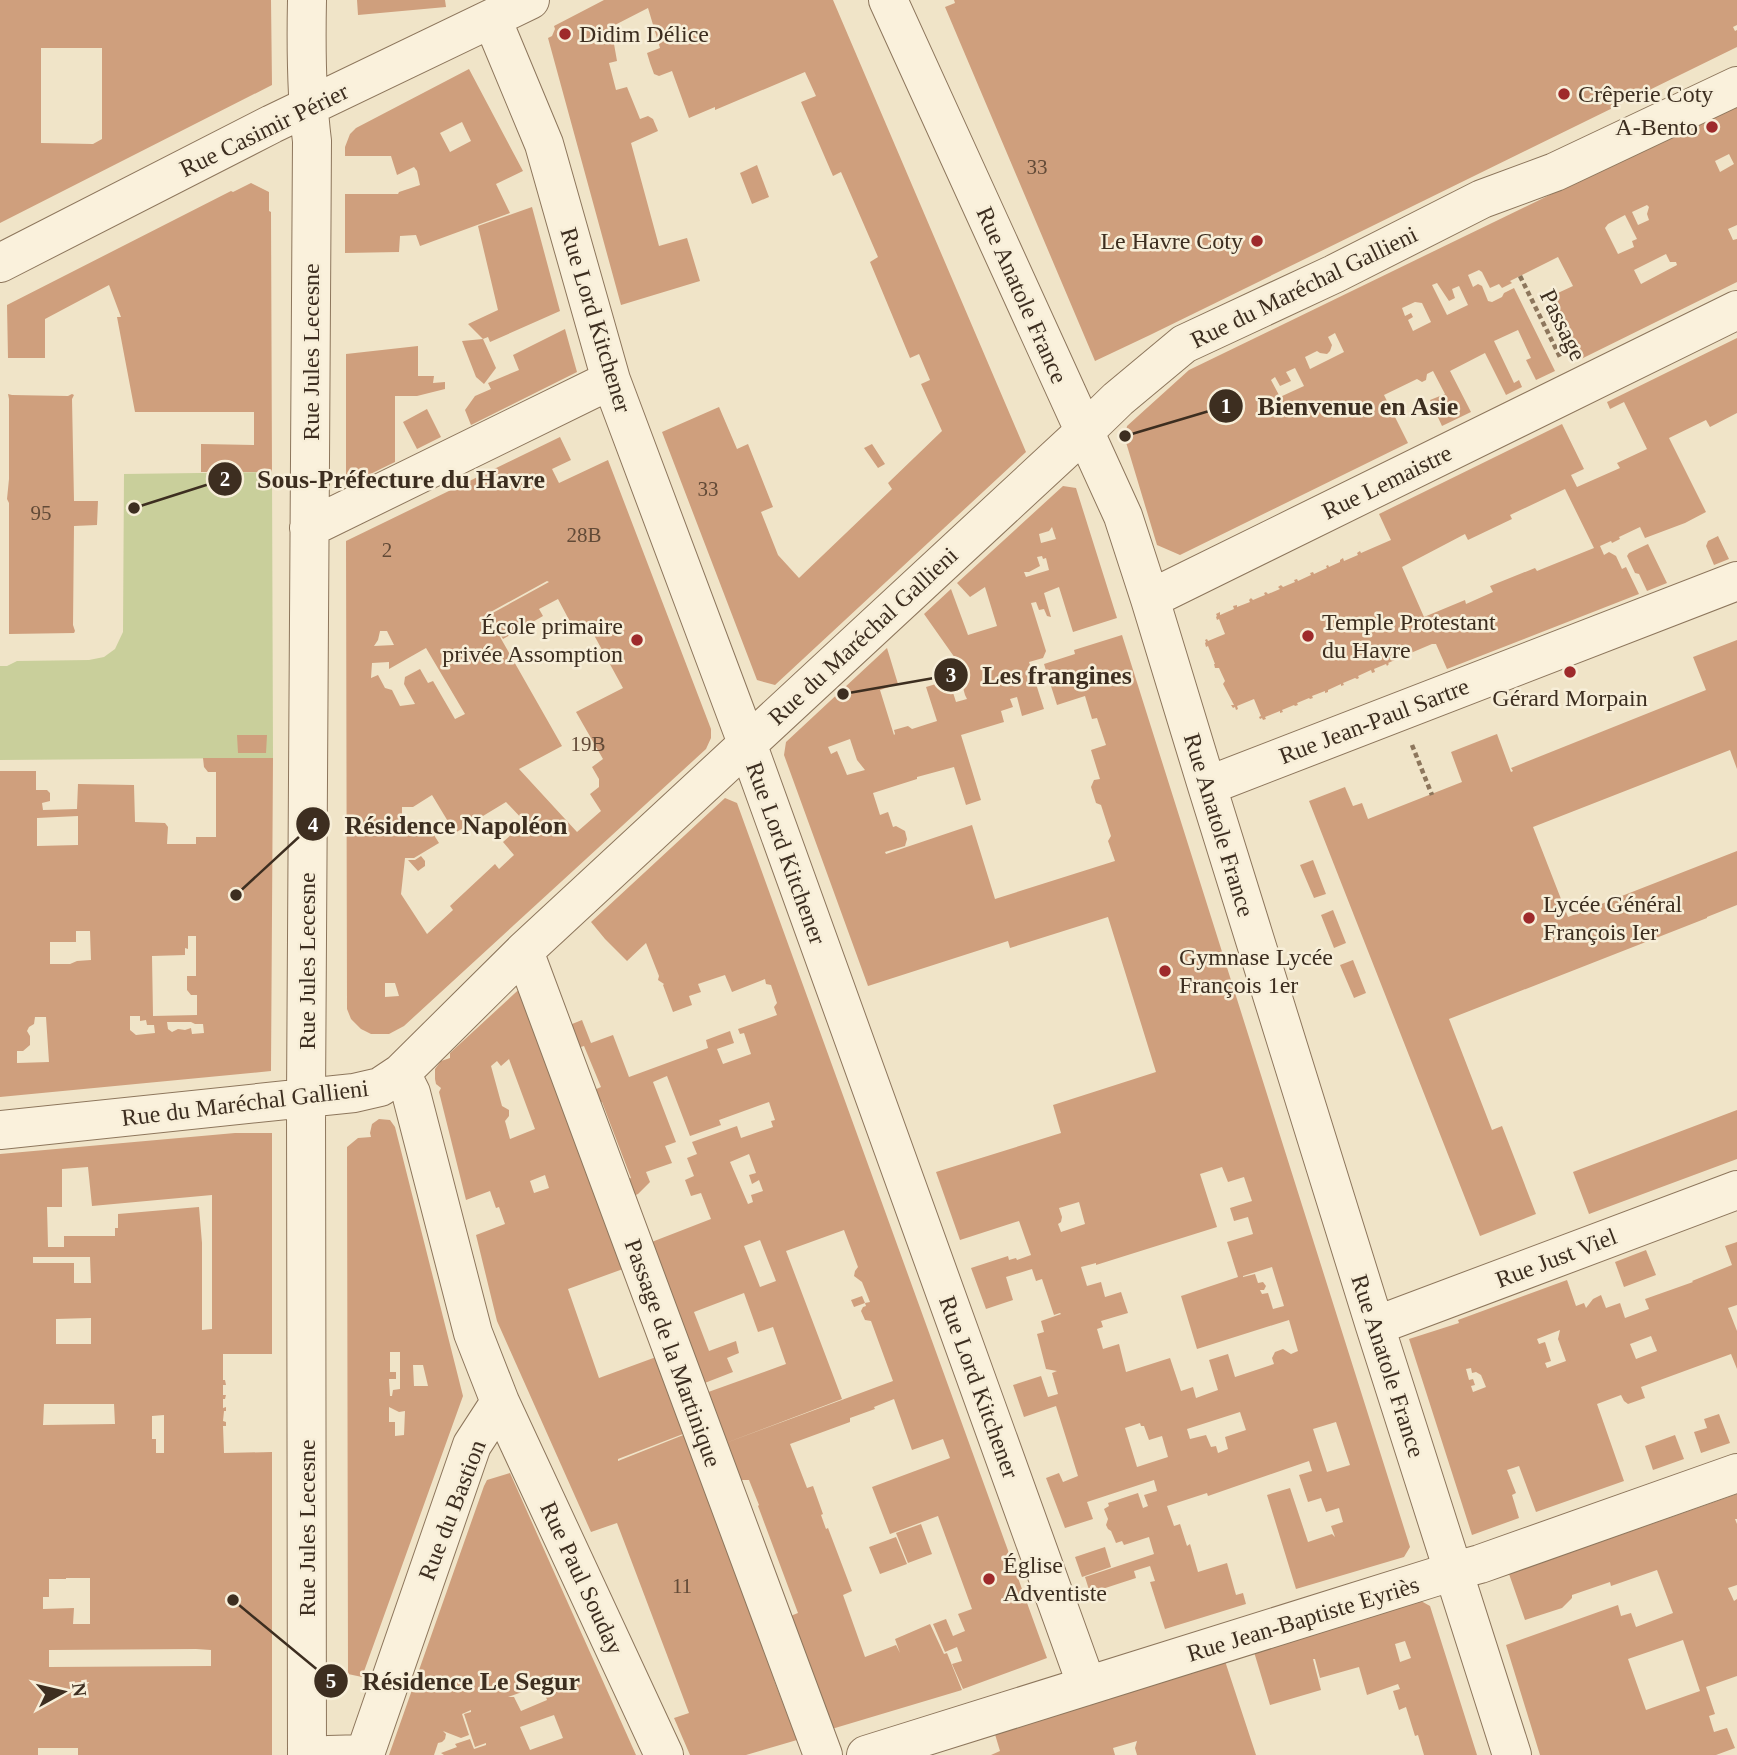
<svg xmlns="http://www.w3.org/2000/svg" width="1737" height="1755" viewBox="0 0 1737 1755" font-family="'Times New Roman',serif">
<rect width="100%" height="100%" fill="#f0e4c8"/>
<!-- green -->
<path fill="#c9cf9b" d="M272,472L273,758L0,760V666H7L17,661L89,660L104,657L115,649L123,632L124,474Z"/>
<!-- building -->
<path fill="#cf9f7d" fill-rule="evenodd" d="M0,0H271L272,85L0,223ZM41,48H102V139L93,144L41,143Z
M357,0H445L446,7L358,15Z
M604,0H833L1026,452L775,685L757,680L662,432L719,407L737,449L748,444L773,507L761,512L778,555L799,578L892,489L888,483L942,431L921,384L930,380L919,354L910,358L870,262L878,257L841,172L833,176L801,102L816,96L805,72L715,110V107L689,118L672,71L659,76L654,74L650,63L647,53L660,48L648,8L611,27L617,61L609,63L616,90L627,87L640,119L648,116L653,119L658,131L631,143L659,246L687,238L700,281L621,305L548,38L552,36L555,29L554,26Z
M954,0H1737V25L1733,27L1735,31L1737,30V47L1150,335L1095,361L945,7L955,3Z
M469,69L523,171L496,184L510,213L420,246L416,235L400,236L399,252L345,253V194H398L399,192L420,185L417,171L414,167L397,175L391,156H345V147L350,134L356,128ZM462,122L471,141L450,152L440,133Z
M1737,104V225L1728,229L1733,240L1737,239V282L1577,361L1547,298L1573,286L1558,257L1510,281L1512,283L1502,288L1499,284L1490,288L1482,272L1479,270L1468,275L1473,287L1478,284L1482,286L1488,301L1492,302L1502,297L1504,293L1514,288L1555,371L1536,380L1526,360L1531,358L1518,330L1494,341L1514,383L1519,380L1522,387L1506,395L1485,353L1450,371L1471,412L1442,426L1430,400L1445,394L1433,371L1427,374L1426,380L1422,382L1417,379L1384,395L1408,443L1180,555L1157,545L1125,439L1127,426L1189,370ZM1729,154L1734,164L1720,172L1715,161ZM1647,205L1649,207L1647,214L1649,220L1638,225L1632,212ZM1625,215L1637,239L1632,241L1634,247L1618,254L1605,228L1608,224ZM1666,254L1670,262H1676L1677,265L1641,284L1634,270ZM1437,283L1449,301L1455,298L1452,289L1459,286L1468,305L1447,315L1432,285ZM1415,302L1422,303L1431,322L1413,331L1408,320L1413,317L1411,313L1405,316L1402,308ZM1335,333L1344,352L1310,369L1305,357L1317,351L1320,353L1327,354L1330,351L1332,345L1328,337ZM1295,368L1304,386L1280,397L1271,380L1275,377L1280,386L1291,381L1286,372ZM1236,393L1242,407L1213,420L1207,407Z
M757,165L769,197L752,204L740,173Z
M251,183L269,192V211L271,212L272,472H201V444L254,445V412H135L117,317H121L109,285L45,319V358H8L7,305L231,191L233,192Z
M532,207L560,311L490,342L488,337L483,339L468,324L498,310L478,226Z
M565,329L577,372L471,425L465,410L475,396L491,389L488,383L519,370L513,355Z
M1737,338V413L1710,427L1706,420L1669,438L1706,512L1685,523L1645,538L1640,527L1619,537L1620,539L1612,543L1611,541L1600,546L1604,555L1609,552L1616,556L1622,569L1626,567L1639,594L1447,669L1436,644H1432L1406,655V657L1403,658L1402,657L1388,663L1389,664L1387,666L1386,664L1374,669L1375,672L1372,673L1371,670L1358,676L1359,678L1357,679L1355,678L1343,683L1344,685L1341,686V684L1328,690V692L1325,693V691L1312,696L1313,698L1310,699L1309,698L1297,703L1298,705L1295,706L1294,705L1282,710L1283,712L1280,713V711L1265,717L1266,719L1263,720L1262,718L1260,719L1259,717L1261,716L1254,699L1237,706L1238,709L1236,710L1235,707L1233,708L1231,705H1234L1223,684L1225,681L1219,668H1215L1214,664H1215L1208,646L1206,647L1205,643L1206,642L1205,640L1207,639L1208,641L1225,634L1219,619L1217,620L1216,617L1217,616L1216,614L1220,612V615L1234,609L1233,606L1237,605V607L1250,602L1249,600L1251,598L1253,600L1265,595L1264,593L1266,592L1268,594L1280,589L1278,587L1281,585L1283,587L1295,582L1294,580L1297,579L1298,581L1311,575L1310,573L1313,572L1314,574L1327,568L1326,566L1328,565L1329,567L1340,562V560L1343,558L1344,561L1358,555L1357,553L1360,551L1361,553L1391,540L1379,514L1562,424L1584,469L1571,475L1577,487L1620,468L1617,463L1647,449L1624,402L1610,409L1607,402ZM1565,489L1594,548L1537,571L1535,568L1490,586L1493,592L1466,604L1465,600L1424,617L1402,567L1465,534L1468,540L1512,519L1510,515Z
M483,339L496,368L484,384L476,377L462,341Z
M418,346V376H434L433,383L445,382V389L417,396H395V462L356,481L346,475V354Z
M8,394L12,395L68,396L72,394L74,395L72,399L74,501H98L97,525L74,526L73,625L75,631L74,633L9,634V503L7,499L9,479V399Z
M427,409L441,437L417,449L403,422Z
M560,437L571,460L552,469L559,483L608,460L711,729V738L706,749L404,1026L389,1034H371L361,1029L351,1019L347,1009L346,541ZM547,581L549,582L489,615L503,639L543,616L539,609L558,599L576,633L589,626L623,688L576,712L603,759L592,767L599,779V787L590,794L601,811L577,832L519,769L562,746L487,614ZM380,631H387L394,645L374,646L378,640ZM426,648L465,714L455,719L433,681L428,683L420,669L405,677L404,684L415,704L400,706L392,690L385,688L378,675L371,678L372,663L389,662V669ZM432,795L455,833L506,802L525,822L503,842L514,855L499,869L495,864L450,906L453,910L427,934L401,894L405,858H414L439,843L427,824L402,823V807H413ZM385,983H395L399,996L385,997Z
M872,444L885,464L878,468L864,448Z
M1063,486L1076,488L1117,618L1073,632L1059,587L1044,593L1051,617L1047,616L1044,609L1039,610L1036,602L1031,603L1046,651L1043,658L1029,662L1044,709L1022,716L1017,697L1010,699L1013,707L1001,711L1004,722L961,735L981,800L966,805L954,767L917,777V779L873,793L880,815L888,812L893,827L896,826L905,831L907,839L905,846L885,852L886,854L972,825L995,899L1115,861L1108,841L1111,836L1101,805L1096,803L1091,787L1094,780L1100,779L1091,750L1106,745L1097,718L1092,719L1085,696L1057,705L1044,664L1075,654L1074,650L1122,635L1410,1547L1404,1557L1296,1589L1267,1495L1290,1488L1308,1542L1332,1534L1335,1537L1331,1526L1343,1522L1339,1508L1326,1512L1321,1498L1308,1502L1299,1475L1312,1471L1309,1461L1208,1496L1207,1493L1167,1506L1174,1526L1180,1524L1187,1546L1190,1544L1198,1572L1227,1563L1236,1595L1243,1593L1246,1604L1165,1629L1150,1582L1155,1581L1150,1566L1134,1571L1136,1578L1090,1593L1085,1577L1154,1554L1149,1537L1124,1545L1122,1541L1116,1543L1111,1531L1108,1529L1106,1525L1108,1519L1104,1509L1109,1506L1108,1503L1138,1493L1143,1508L1148,1506L1144,1495L1157,1491L1154,1480L1087,1502L1093,1519L1065,1528L1046,1478L1059,1473L1063,1482L1078,1476L1056,1406L1024,1417L1013,1385L1041,1376L1048,1397L1058,1394L1052,1373L1057,1371L1046,1369L1037,1334L1044,1332L1041,1321L1061,1314L1060,1313L1054,1315L1042,1279L1036,1281L1032,1269L1006,1277L1013,1300L986,1309L971,1268L1008,1256L1009,1260L1016,1258L1017,1260L1031,1255L1019,1221L960,1240L936,1172L1061,1133L1053,1105L1156,1072L1108,917L1010,948L1008,941L868,986L784,755L786,742L887,648L898,684L880,690L894,735L895,734L894,730L908,726L912,729L937,721L926,687L949,680L956,702L967,699L965,695L955,658L924,614L951,589L968,635L997,626L985,587L970,597L957,583ZM1052,527L1056,539L1041,543L1039,534L1049,531ZM1042,556L1043,559L1046,558L1049,570L1026,577L1024,572H1029L1040,566L1037,557ZM850,739L857,760L865,770L847,775L837,751L831,754L828,747ZM1222,1167L1228,1182L1244,1177L1252,1201L1230,1208L1234,1221L1248,1217L1253,1234L1227,1242L1238,1277L1181,1296L1197,1349L1289,1320L1298,1351L1291,1354L1283,1349L1275,1352L1272,1358L1274,1364L1235,1377L1228,1354L1209,1360L1218,1390L1196,1398L1193,1387L1181,1391L1170,1358L1126,1372L1119,1344L1103,1349L1097,1329L1103,1327L1101,1321L1128,1313L1121,1292L1105,1297L1101,1282L1087,1286L1081,1267L1096,1263V1265L1217,1227L1200,1174ZM1079,1202L1085,1224L1061,1232L1058,1224L1061,1222L1062,1217L1059,1208ZM1272,1267L1284,1306L1273,1309L1268,1293L1262,1294L1260,1290H1264L1266,1286L1263,1282L1258,1283L1255,1274L1243,1277V1276ZM1240,1412L1246,1430L1225,1437L1228,1449L1218,1453L1216,1446L1211,1447L1206,1435L1190,1439L1187,1429ZM1336,1422L1350,1465L1327,1472L1313,1429ZM1140,1423L1141,1426H1144L1149,1440L1162,1436L1168,1457L1137,1467L1125,1428Z
M1718,536L1729,559L1714,565L1706,546L1708,541Z
M1648,544L1667,583L1647,591L1639,574L1635,573L1627,556L1629,553Z
M1737,640V769L1730,750L1533,827L1568,917L1737,851V905L1707,917V918L1449,1019L1492,1130L1502,1126L1536,1214L1480,1236L1309,801L1345,787L1353,806L1362,803L1368,819L1462,782L1451,752L1497,734L1511,772L1513,771L1511,768L1706,690L1693,657Z
M237,735H267L266,753H238Z
M203,758H273L271,1071L0,1097V771H36V790H47L50,793V801L42,803L43,810L77,809L78,784L134,785L135,822L165,823L168,827L167,844H196V837H216V772H208L204,767ZM78,816V845L37,846V818ZM76,931H90L91,960L77,961L70,964H50V942H76ZM188,936H196V976H187V990L191,995H197V1015L153,1016L152,956L185,955V948L188,949ZM130,1016H140V1021L146,1020L147,1025H154L155,1033L136,1035L130,1030ZM35,1017H46L49,1062L17,1063V1051H23L30,1045V1036L27,1031L29,1027L34,1024ZM167,1022H191L195,1024H203L204,1033L192,1034L191,1028L185,1030L178,1029L172,1032L168,1029Z
M725,798L737,803L1047,1658L963,1689L952,1664L962,1661L957,1647L945,1652L933,1624L946,1619L953,1636L965,1631L958,1614L972,1609L938,1516L890,1534L872,1487L950,1458L943,1439L912,1450L894,1399L874,1407L875,1409L850,1418V1422L790,1444L807,1488L813,1486L823,1514L821,1515L826,1529L828,1528L852,1591L843,1595L865,1657L896,1645L900,1653L895,1639L930,1624L944,1654L947,1653L962,1690L825,1731L783,1619L798,1613L758,1506L759,1505L749,1480H731L700,1395L786,1364L773,1327L758,1332L744,1293L694,1312L709,1351L736,1341L739,1353L727,1358L733,1372L697,1386L644,1245L711,1219L701,1193L691,1196L685,1180L694,1176L687,1158L697,1154L692,1142L737,1126L741,1138L773,1127L771,1121L775,1120L769,1102L719,1120L721,1125L690,1136L667,1076L653,1082L676,1142L665,1146L672,1163L646,1172L650,1182L638,1194L627,1199L620,1182L631,1178L602,1102L592,1106L587,1093L601,1087L584,1046L571,1050L562,1028L582,1020L591,1043L613,1035L629,1077L708,1048L706,1040L730,1031L734,1043L717,1049L723,1064L751,1054L744,1033L740,1034L738,1029L777,1015L774,1007L777,1003L771,985L766,984L765,979L732,992L725,975L698,984L701,992L689,996L692,1005L673,1012L663,985L664,984L658,980L659,976L646,943L627,961L605,939L591,922ZM749,1154L756,1173L749,1175L752,1184L759,1180L763,1191L751,1195L753,1202L748,1204L730,1162ZM844,1230L858,1267L855,1271L854,1276L862,1282L870,1302L865,1303L862,1296L851,1300L854,1307L865,1303L866,1306L863,1307L861,1311L865,1320L871,1321L893,1381L723,1444L842,1399L786,1251ZM760,1240L776,1281L760,1287L744,1246Z
M421,856L425,861V866L418,871L408,860H415Z
M1313,860L1326,894L1314,898L1300,865Z
M1333,910L1346,943L1334,948L1321,915Z
M1353,960L1366,993L1354,998L1340,965Z
M527,982L634,1265L568,1289L599,1378L667,1353L696,1429L618,1459V1461L696,1430L788,1675L774,1680L797,1740L746,1755H690L674,1718L689,1713L617,1523L591,1532L497,1321L476,1235L505,1224L499,1207L496,1208L490,1191L466,1200L439,1092L441,1088L436,1084L435,1079V1069L441,1061L450,1058V1053ZM509,1059L535,1129L510,1139L505,1121L509,1116V1110L502,1106L491,1066L497,1061L501,1066ZM545,1175L549,1188L534,1193L530,1181Z
M1737,1110V1159L1589,1214L1573,1172Z
M379,1119L390,1120L395,1127L463,1396L362,1677L348,1674L347,1147L358,1138L371,1137L370,1133L372,1124ZM390,1352H400V1389L393,1390L392,1396H390L389,1379H396V1372H390ZM413,1365H423L428,1386H414ZM389,1407L399,1412L405,1411L404,1435L395,1436V1422H389Z
M235,1133H272V1354H223V1380H225L226,1385H223V1395H226L225,1399H223V1408L226,1407V1411H224L223,1421L226,1422V1426H223L224,1453L272,1452V1755H78V1748H38V1755H0V1154ZM88,1167L92,1206L212,1195V1329L202,1330V1243L199,1207L118,1214V1228H115V1236H64V1247H48L47,1207H62V1169ZM33,1257H90L91,1283H74V1263H33ZM91,1318V1344H56V1319ZM44,1404H114L115,1424L43,1425ZM164,1415V1453H156V1439H152V1416ZM66,1578H90V1624H73L74,1608L43,1609V1597H49V1579H66ZM196,1649L211,1650V1666L49,1667V1650Z
M1737,1242V1305L1728,1308L1737,1331V1369L1731,1354L1641,1387L1645,1398L1628,1404L1624,1401L1621,1395L1597,1404L1624,1481L1536,1512L1519,1466L1507,1470L1516,1493L1512,1495L1519,1518L1472,1535L1409,1339L1459,1323L1458,1320L1567,1280L1576,1306L1584,1303L1586,1308L1593,1299L1601,1295L1606,1308L1620,1303L1625,1318L1649,1309L1645,1299L1693,1282L1692,1281L1732,1265L1725,1246ZM1560,1330L1558,1339L1566,1361L1547,1368L1545,1363L1551,1361L1545,1342L1539,1344L1537,1339ZM1651,1336L1657,1351L1636,1359L1630,1344ZM1471,1368L1472,1373L1476,1372L1481,1375L1486,1387L1473,1392L1471,1386L1475,1385L1473,1379L1469,1380L1466,1369Z
M1646,1250L1656,1275L1624,1287L1615,1262Z
M1719,1414L1730,1443L1701,1453L1694,1432L1707,1428L1704,1419Z
M1675,1435L1684,1459L1653,1470L1645,1446Z
M510,1473L546,1554L636,1755H444L441,1753L457,1747L455,1744L470,1739L474,1749L486,1745V1743L475,1747L464,1714L471,1712V1710L462,1714L469,1735L461,1738L443,1731L446,1734L445,1739L442,1742L438,1743L434,1755H389L484,1486L487,1480ZM542,1685L547,1700L521,1711L514,1697H508ZM554,1715L563,1738L530,1750L520,1727Z
M1737,1494V1519H1735L1737,1524V1585L1728,1588L1734,1601L1737,1599V1676L1706,1687L1715,1714L1709,1716L1714,1732L1727,1728L1735,1748L1716,1755H1540L1506,1645L1618,1605L1621,1616L1631,1613L1636,1627L1673,1613L1657,1570L1611,1586L1610,1582L1572,1595V1598L1562,1608L1525,1620L1509,1574ZM1683,1640L1700,1691L1646,1710L1628,1659Z
M921,1524L932,1554L908,1563L896,1533Z
M896,1537L907,1564L880,1574L869,1547Z
M1105,1547L1111,1567L1082,1577L1075,1557Z
M1421,1601L1430,1606L1477,1755H1424L1418,1735L1415,1736L1406,1707L1399,1710L1393,1691L1400,1689L1398,1684L1367,1695L1359,1667L1320,1678L1315,1659H1313L1321,1690L1270,1705L1254,1652ZM1405,1641L1411,1658L1400,1662L1395,1644Z
M1225,1661L1256,1755H1137L1135,1748L1137,1741L1113,1748L1115,1755H991L1000,1751L994,1731Z"/>
<g fill="none" stroke-linecap="round" stroke-linejoin="round">
<defs>
<path id="minor" d="M888,0L1123,516L1150,599L1207,786L1375,1326L1512,1755
M492,19L544,144L611,380L747,743L1087,1686
M0,263L272,124L530,0
M309,528L611,380
M1150,599L1737,310
M1207,786L1737,581
M524,951L823,1755
M401,1073L411,1093L473,1333L500,1402L664,1755
M0,1130L354,1093L380,1087L401,1073L524,951L1084,432L1118,399L1184,344L1334,274L1482,199L1555,172L1737,86
M1375,1326L1737,1190
M307,1755L306,1098L312,141C306,94 306,48 307,0
M328,1755L365,1754L472,1445L500,1402
M866,1755L1454,1571L1480,1564L1737,1473"/>
</defs>
<!-- minor casing -->
<use href="#minor" stroke="#8d765c" stroke-width="40"/>
<!-- path -->
<path stroke="#8d765c" stroke-width="4.5" stroke-dasharray="5 3.5" stroke-linecap="butt" d="M1520,276L1560,357
M1412,745L1432,795"/>
<!-- minor -->
<use href="#minor" stroke="#faf1dc" stroke-width="38"/>
</g>
<!-- markers -->
<g fill="#9e2a2b" stroke="#f7eed8" stroke-width="2.5">
<circle cx="565" cy="34" r="7"/>
<circle cx="1564" cy="94" r="7"/>
<circle cx="1712" cy="127" r="7"/>
<circle cx="1257" cy="241" r="7"/>
<circle cx="1308" cy="636" r="7"/>
<circle cx="637" cy="640" r="7"/>
<circle cx="1570" cy="672" r="7"/>
<circle cx="1529" cy="918" r="7"/>
<circle cx="1165" cy="971" r="7"/>
<circle cx="989" cy="1579" r="7"/>
</g>
<g text-anchor="middle" dominant-baseline="central" stroke-width="5" stroke-linejoin="round" paint-order="stroke">
<!-- number labels -->
<g font-size="21" fill="#624a37">
<text x="1037" y="167">33</text>
<text x="708" y="489">33</text>
<text x="41" y="513">95</text>
<text x="584" y="535">28B</text>
<text x="387" y="550">2</text>
<text x="588" y="744">19B</text>
<text x="682" y="1586">11</text>
</g>
<!-- poi labels -->
<g font-size="24" fill="#3d2e20" stroke="#f7eed8" text-anchor="start">
<text x="579" y="34">Didim Délice</text>
<text x="1578" y="94">Crêperie Coty</text>
<text x="1698" y="127" text-anchor="end">A-Bento</text>
<text x="1243" y="241" text-anchor="end">Le Havre Coty</text>
<text x="1322" y="622">Temple Protestant<tspan x="1322" dy="28">du Havre</tspan></text>
<text x="623" y="626" text-anchor="end">École primaire<tspan x="623" dy="28">privée Assomption</tspan></text>
<text x="1570" y="698" text-anchor="middle">Gérard Morpain</text>
<text x="1543" y="904">Lycée Général<tspan x="1543" dy="28">François Ier</tspan></text>
<text x="1179" y="957">Gymnase Lycée<tspan x="1179" dy="28">François 1er</tspan></text>
<text x="1003" y="1565">Église<tspan x="1003" dy="28">Adventiste</tspan></text>
</g>
<!-- street labels -->
<g font-size="24" fill="#3d2e20" stroke="#f7eed8">
<text transform="translate(264 130) rotate(-26)">Rue Casimir Périer</text>
<text transform="translate(1304 287) rotate(-26)">Rue du Maréchal Gallieni</text>
<text transform="translate(1022 295) rotate(66)">Rue Anatole France</text>
<text transform="translate(596 320) rotate(73)">Rue Lord Kitchener</text>
<text transform="translate(1563 325) rotate(64)">Passage</text>
<text transform="translate(311 352) rotate(-90)">Rue Jules Lecesne</text>
<text transform="translate(1387 482) rotate(-26)">Rue Lemaistre</text>
<text transform="translate(863 636) rotate(-43)">Rue du Maréchal Gallieni</text>
<text transform="translate(1374 721) rotate(-21)">Rue Jean-Paul Sartre</text>
<text transform="translate(1219 825) rotate(73)">Rue Anatole France</text>
<text transform="translate(786 853) rotate(70)">Rue Lord Kitchener</text>
<text transform="translate(307 961) rotate(-90)">Rue Jules Lecesne</text>
<text transform="translate(245 1103) rotate(-7)">Rue du Maréchal Gallieni</text>
<text transform="translate(1556 1258) rotate(-21)">Rue Just Viel</text>
<text transform="translate(673 1353) rotate(70)">Passage de la Martinique</text>
<text transform="translate(1388 1366) rotate(72)">Rue Anatole France</text>
<text transform="translate(979 1387) rotate(70)">Rue Lord Kitchener</text>
<text transform="translate(452 1510) rotate(-69)">Rue du Bastion</text>
<text transform="translate(307 1528) rotate(-90)">Rue Jules Lecesne</text>
<text transform="translate(582 1578) rotate(65)">Rue Paul Souday</text>
<text transform="translate(1303 1619) rotate(-17)">Rue Jean-Baptiste Eyriès</text>
</g>
</g>
<!-- callouts -->
<path fill="none" stroke="#3d2e20" stroke-width="2.5" d="M1125 436L1226 406M134 508L225 479M843 694L951 675M236 895L313 824M233 1600L331 1681"/>
<g fill="#3d2e20" stroke="#f7eed8" stroke-width="2.5">
<circle cx="1125" cy="436" r="7"/>
<circle cx="134" cy="508" r="7"/>
<circle cx="843" cy="694" r="7"/>
<circle cx="236" cy="895" r="7"/>
<circle cx="233" cy="1600" r="7"/>
<circle cx="1226" cy="406" r="18"/>
<circle cx="225" cy="479" r="18"/>
<circle cx="951" cy="675" r="18"/>
<circle cx="313" cy="824" r="18"/>
<circle cx="331" cy="1681" r="18"/>
</g>
<g font-size="21" text-anchor="middle" font-weight="bold" fill="#fff">
<text x="1226" y="413">1</text>
<text x="225" y="486">2</text>
<text x="951" y="682">3</text>
<text x="313" y="832">4</text>
<text x="331" y="1688">5</text>
</g>
<g font-size="26" text-anchor="middle" font-weight="bold" fill="#3d2e20" stroke="#f7eed8" stroke-width="5" stroke-linejoin="round" paint-order="stroke">
<text x="1358" y="415">Bienvenue en Asie</text>
<text x="401" y="488">Sous-Préfecture du Havre</text>
<text x="1057" y="684">Les frangines</text>
<text x="456" y="834">Résidence Napoléon</text>
<text x="471" y="1690">Résidence Le Segur</text>
</g>
<!-- north arrow -->
<g transform="translate(63 1692) rotate(82)" stroke="#f7eed8" stroke-width="5" paint-order="stroke">
<path d="M0-5L12 26L0 18L-12 26Z" fill="#3d2e20"/>
<text y="-10" font-size="19" font-weight="bold" text-anchor="middle" fill="#3d2e20">N</text>
</g>
</svg>
